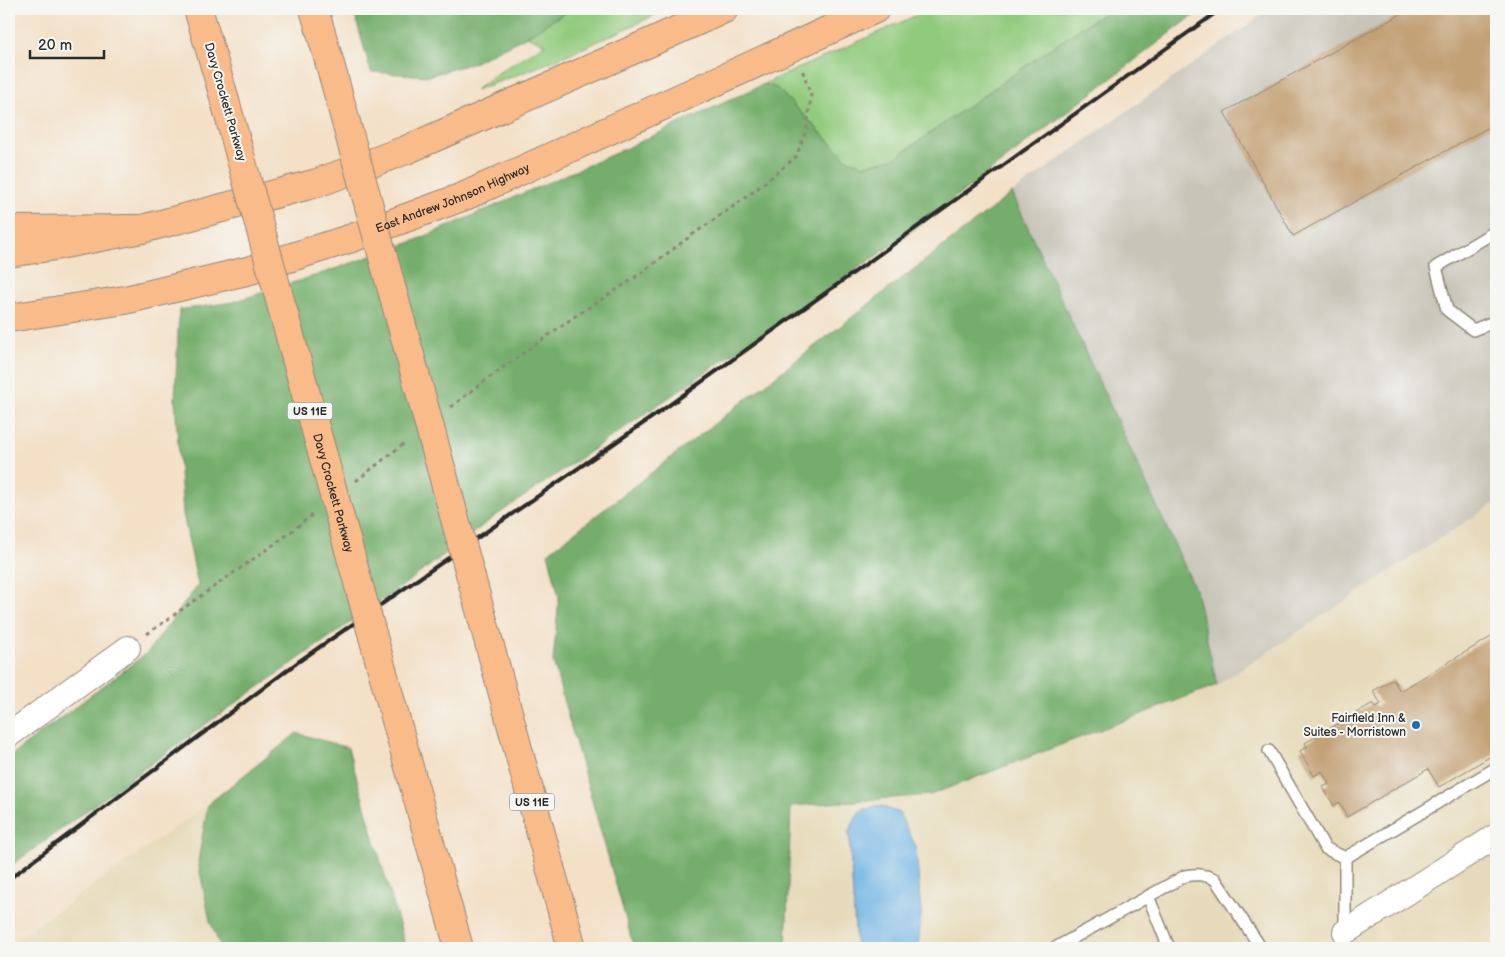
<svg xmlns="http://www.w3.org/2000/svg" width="1505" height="957" viewBox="0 0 1505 957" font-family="'Balsamiq Sans',sans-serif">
<rect width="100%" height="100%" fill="#f6f6f2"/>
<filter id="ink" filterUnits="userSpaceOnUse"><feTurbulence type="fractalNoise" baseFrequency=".02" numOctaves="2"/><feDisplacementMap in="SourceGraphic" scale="10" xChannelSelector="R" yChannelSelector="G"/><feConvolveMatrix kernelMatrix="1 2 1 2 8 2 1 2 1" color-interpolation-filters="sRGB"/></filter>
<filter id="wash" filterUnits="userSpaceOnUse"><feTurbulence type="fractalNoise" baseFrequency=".0096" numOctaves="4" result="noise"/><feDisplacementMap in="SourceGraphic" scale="20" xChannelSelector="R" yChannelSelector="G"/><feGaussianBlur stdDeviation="1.12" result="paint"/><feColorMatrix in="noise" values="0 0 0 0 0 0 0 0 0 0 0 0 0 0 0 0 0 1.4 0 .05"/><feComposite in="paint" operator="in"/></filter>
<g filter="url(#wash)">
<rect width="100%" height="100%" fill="#f3e0c7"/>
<!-- built -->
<path fill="#e6daba" d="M1496,502V948H786L791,806L930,795L1217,685Z
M208,804L198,862L210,921L221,948H9V945Z"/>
<!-- industrial -->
<path fill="#c8c4b8" d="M1270,9H1496V502L1217,685L1196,591L1012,193Z"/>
<!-- green -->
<path fill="#91ca7d" stroke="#5e7a54" d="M571,9H668C605,39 541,68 475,90L493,76L545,44L527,36Z
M930,9H1110L1054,46L894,159L865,165L848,160L777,88L764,84Z"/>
<!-- forest -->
<path fill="#74ae6c" stroke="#506c4c" d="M353,9H571L527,36L473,63L428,76L371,72Z
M1110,9H1202L901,239L494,517L405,584L206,724L9,867V757L148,652L198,585L183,514L175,400L179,310L233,302L320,274L414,241L618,152L764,84L777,88L848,160L865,165L893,159L1054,46Z
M1012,193L1196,591L1217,685L930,795L791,806L786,948H634L565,706L553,661L559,597L548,553Z
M297,733L348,748L406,948H221L210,921L198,862L208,804Z"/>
<!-- water -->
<path fill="#6eb2e4" stroke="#4c6e88" d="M878,805L899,813L916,847L921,914L918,948H856L849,831L860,811Z"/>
<g id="blocks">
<!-- building -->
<path fill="#c3a177" d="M1410,9H1496V123L1293,236L1224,112Z
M1496,634V753L1439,787L1428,769L1347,817L1339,802L1334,806L1323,787L1329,784L1322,771L1314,776L1300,751L1307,747L1305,743L1373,703L1376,707L1381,704L1373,691L1393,679L1400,691Z"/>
</g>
</g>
<g filter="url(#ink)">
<use href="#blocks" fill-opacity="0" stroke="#8f8679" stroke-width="1"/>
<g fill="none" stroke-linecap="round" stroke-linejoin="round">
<defs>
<path id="lane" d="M1496,231L1436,267L1447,310L1473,330L1496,321
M1269,751L1325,848L1345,858V932
M1345,858L1496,768
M1148,896L1169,948
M1055,948L1185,876C1196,874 1204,874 1215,879L1261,948"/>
<path id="street" d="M9,735L128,648
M1345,932L1496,836"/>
<g id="primary">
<path d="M9,253L49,247L142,229L317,183L406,150L651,42L724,9"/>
<path id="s1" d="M9,318L125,300L251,270L352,238L465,196L875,9"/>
</g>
<path id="highway" d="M198,9L222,90
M314,9L328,57
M9,230L142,229
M499,679L572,948
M399,731L459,948"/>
</defs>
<!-- lane casing -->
<use href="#lane" stroke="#8f8679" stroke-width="14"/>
<!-- street casing -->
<use href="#street" stroke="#8f8679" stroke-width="26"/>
<!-- primary casing -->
<use href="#primary" stroke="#8f8679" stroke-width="30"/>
<!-- highway casing -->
<use href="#highway" stroke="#8f8679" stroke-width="30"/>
<!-- path -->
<path stroke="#8f8679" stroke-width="3" stroke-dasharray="4 4" stroke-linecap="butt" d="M451,407L483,382L574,317L633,279L692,235L748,196L796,157L807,128L811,96L802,69
M356,481L406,442
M147,634L283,538L312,515"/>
<!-- lane -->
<use href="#lane" stroke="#fff" stroke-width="11"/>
<!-- street -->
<use href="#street" stroke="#fff" stroke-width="24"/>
<!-- primary -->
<use href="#primary" stroke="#fabb8b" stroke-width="28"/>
<!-- highway -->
<use href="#highway" stroke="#fabb8b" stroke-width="28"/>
<!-- rail -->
<path stroke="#2b2b2b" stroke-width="4" d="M9,879L298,662L661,411L1221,9"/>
<defs>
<g id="highway-bridge">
<path d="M328,57L499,679"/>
<path id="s2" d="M222,90L399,731"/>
</g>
</defs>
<!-- highway-bridge casing -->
<use href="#highway-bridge" stroke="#8f8679" stroke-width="30" stroke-linecap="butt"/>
<!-- highway-bridge -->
<use href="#highway-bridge" stroke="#fabb8b" stroke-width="28"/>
</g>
</g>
<!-- markers -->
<circle fill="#1f6fb2" stroke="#f6f6f2" stroke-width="2" cx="1416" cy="725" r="5"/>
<g text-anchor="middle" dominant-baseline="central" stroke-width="4" stroke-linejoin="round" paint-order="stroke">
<!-- shield labels -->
<g fill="#f6f6f2" stroke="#686867" stroke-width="1">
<rect x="287.5" y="402.5" width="45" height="17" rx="4"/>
<rect x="509.5" y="793.5" width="45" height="17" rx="4"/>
</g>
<g font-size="11" font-weight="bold" fill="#2b2b2b">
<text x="310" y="411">US 11E</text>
<text x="532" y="802">US 11E</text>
</g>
<!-- street labels -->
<g font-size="12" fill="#2b2b2b" stroke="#f6f6f2">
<text transform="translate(225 102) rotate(74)">Davy Crockett Parkway</text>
<text stroke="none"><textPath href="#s1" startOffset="461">East Andrew Johnson Highway</textPath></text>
<text stroke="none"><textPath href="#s2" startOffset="418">Davy Crockett Parkway</textPath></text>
</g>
<!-- poi labels -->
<g font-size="12" fill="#2b2b2b" stroke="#f6f6f2" text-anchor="end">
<text x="1406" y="718">Fairfield Inn &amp;<tspan x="1406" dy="14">Suites - Morristown</tspan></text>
</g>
</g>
<!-- margin -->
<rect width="1505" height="957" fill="none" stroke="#f6f6f2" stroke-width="30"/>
<!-- scale -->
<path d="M30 50v8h74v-8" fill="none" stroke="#2b2b2b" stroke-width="2.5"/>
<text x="38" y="50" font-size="15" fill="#2b2b2b" stroke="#f6f6f2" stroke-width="4" paint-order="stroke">20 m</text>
</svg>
